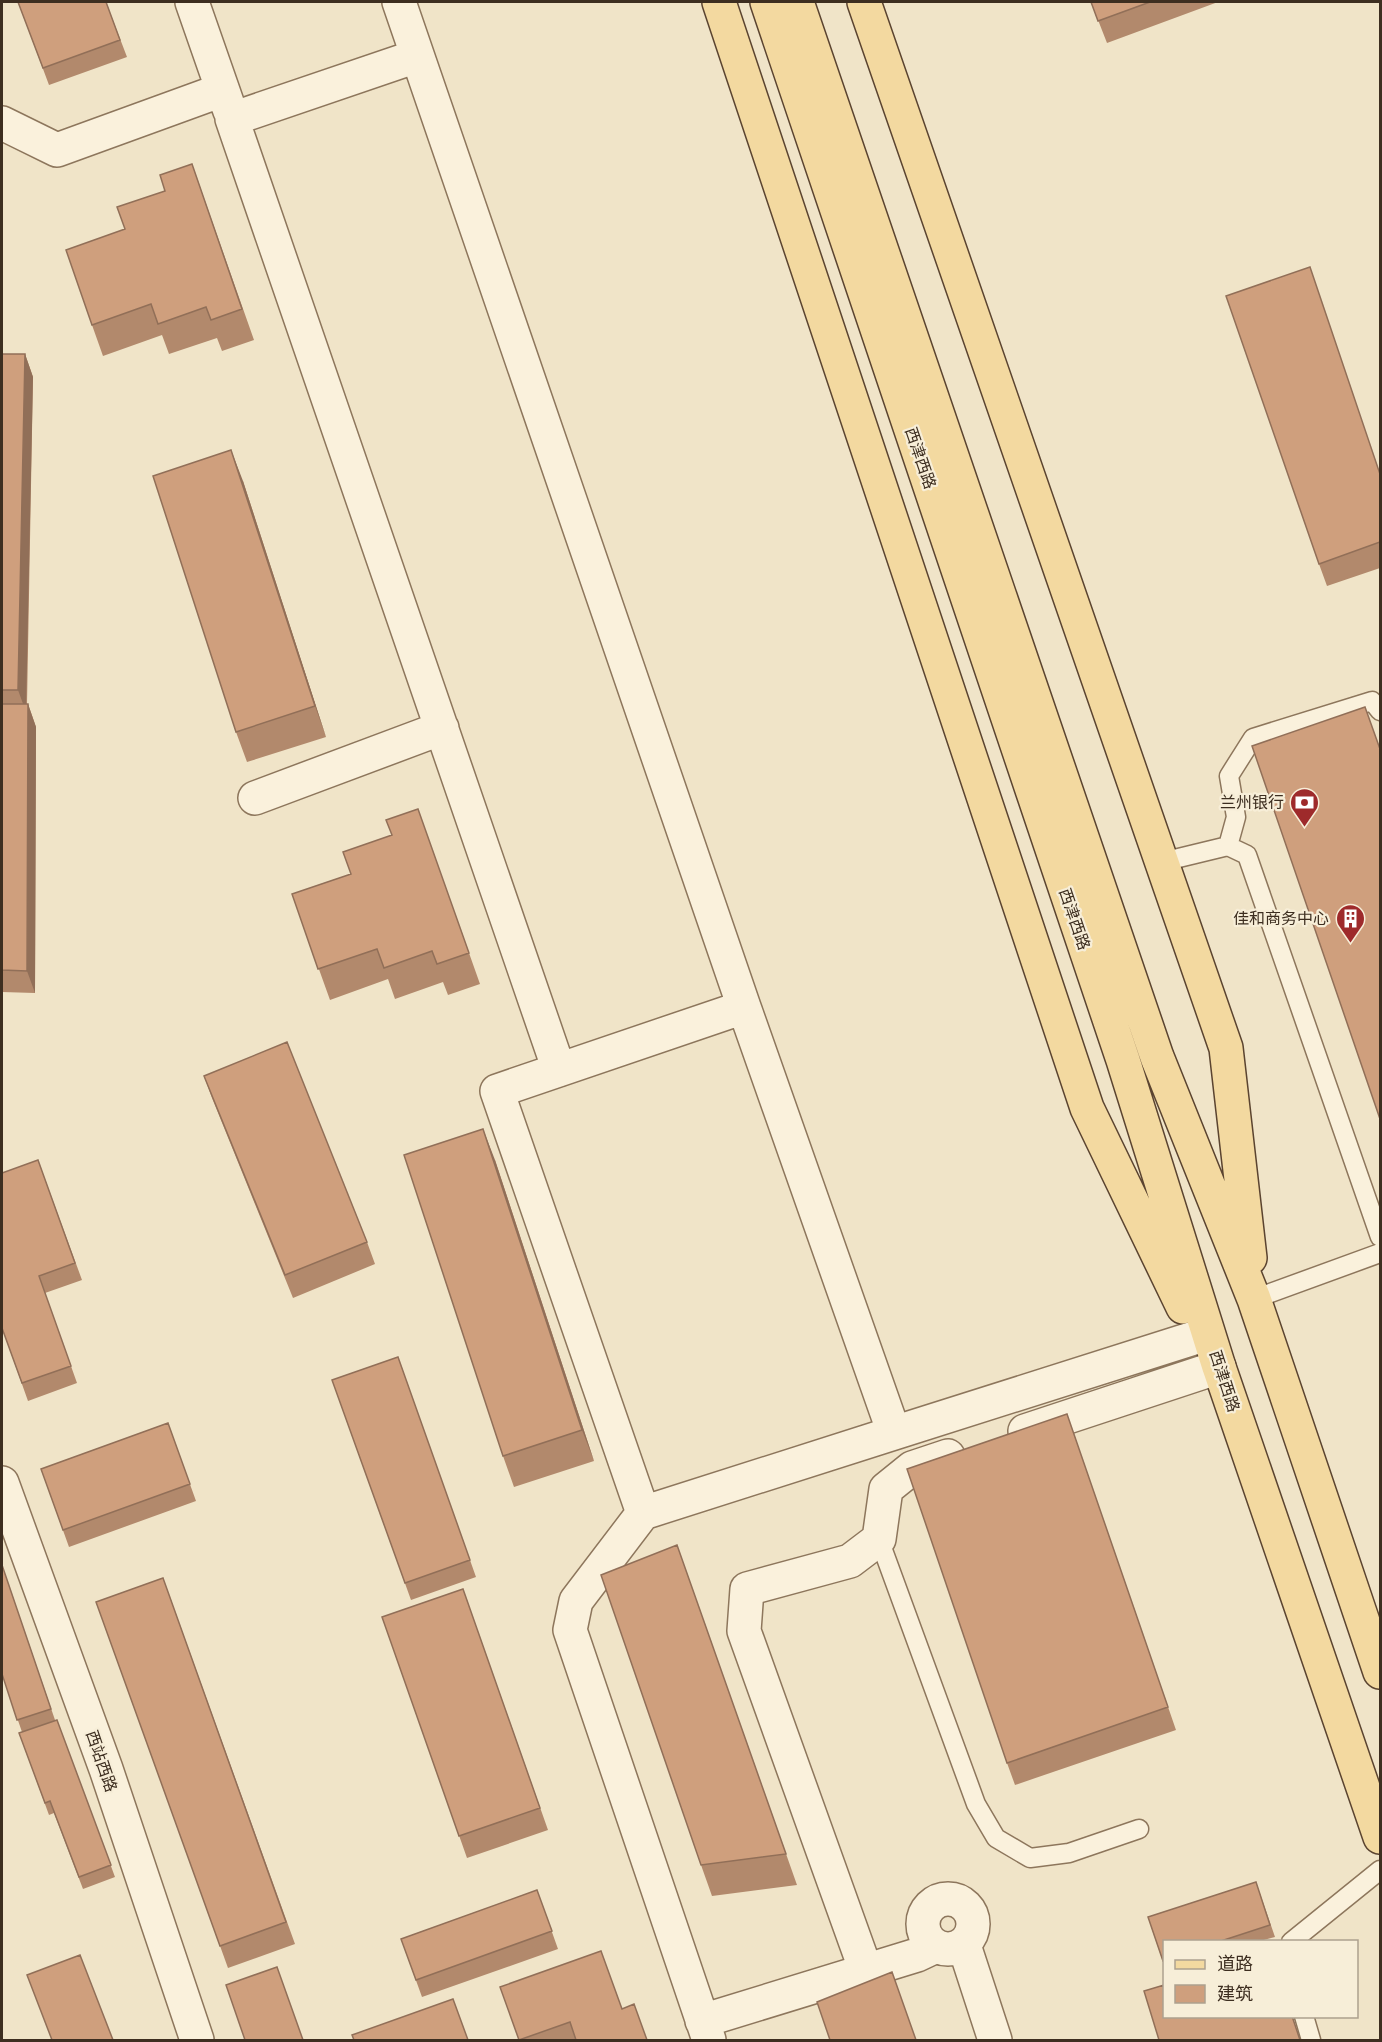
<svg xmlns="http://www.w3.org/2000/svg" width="1382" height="2042" viewBox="0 0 1382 2042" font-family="Merriweather,'Noto Sans SC',serif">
<rect width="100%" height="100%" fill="#f0e4c8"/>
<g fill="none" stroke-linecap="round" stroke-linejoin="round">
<defs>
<path id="lane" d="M1228,846L1236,817L1229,776L1253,738L1372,701L1380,711
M1162,862L1228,846L1247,855L1380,1237
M1254,1299L1380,1253
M879,1539L976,1804L996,1838L1030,1858L1069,1853L1139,1829
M1291,1942L1380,1870
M1304,2016L1311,2040"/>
<path id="street" d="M192,2L230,111
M399,2L744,1007L894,1433L643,1513L497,1091L744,1007
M417,56L232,119L559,1070
M2,123L57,150L222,90
M255,798L442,728
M1025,1431L1219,1367
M894,1433L1197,1337
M2,1483L106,1769L197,2040
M643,1513L576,1601L570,1630L709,2040
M923 1924a25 25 0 1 1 50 0a25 25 0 1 1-50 0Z
M964,1945L995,2040
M866,1971L744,1631L747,1589L850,1561L879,1539L886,1489L912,1468L948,1456
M702,2021L917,1955L936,1946"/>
<path id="primary" d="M719,2L1087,1108L1183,1307
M767,2L1123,1060L1219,1367L1380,1837
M797,2L1157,1057L1254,1299L1380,1672
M864,2L1226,1048L1250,1258"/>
</defs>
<!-- lane casing -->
<use href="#lane" stroke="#8d765c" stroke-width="21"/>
<!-- street casing -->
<use href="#street" stroke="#8d765c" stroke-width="36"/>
<!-- primary casing -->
<use href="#primary" stroke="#5b4430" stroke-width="36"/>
<!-- lane -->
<use href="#lane" stroke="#faf1dc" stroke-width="18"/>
<!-- street -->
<use href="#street" stroke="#faf1dc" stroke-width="33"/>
<!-- primary -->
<use href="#primary" stroke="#f3d9a0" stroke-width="33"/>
</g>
<!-- wall -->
<path fill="#b2896c" d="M18,2H106L127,57L49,85Z
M1091,2H1218L1107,43Z
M192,164L254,340L222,351L217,338L169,354L162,335L103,356L92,325L165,191Z
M2,354H25L33,377L27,704H28L36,727L35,993L2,992Z
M1380,472V568L1327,586L1319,564Z
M243,481L326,737L247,762L236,732Z
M418,809L480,984L448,995L443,982L395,999L388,979L330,1000L292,894L351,874Z
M204,1076L367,1242L375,1264L293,1298L212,1098Z
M38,1160L82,1280L45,1293L77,1383L28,1401L2,1328Z
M495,1160L594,1461L514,1487L503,1456Z
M398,1357L476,1577L411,1600L332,1380Z
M1067,1414L1176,1730L1015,1785L1007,1763Z
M168,1423L196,1501L69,1547L41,1469Z
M677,1545L797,1885L712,1896L701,1865Z
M2,1565L55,1720H57L115,1877L83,1889L54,1813L49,1815L19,1733L22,1732L2,1674Z
M163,1578L295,1944L228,1968L96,1602Z
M463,1589L548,1830L467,1858L382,1617Z
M1256,1882L1275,1937L1260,1941H1164V1965L1148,1917Z
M537,1890L558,1949L422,1997L401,1939Z
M601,1951L622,2009L648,2040H519Z"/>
<!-- shaded-wall -->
<path fill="#916f58" d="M25,354L33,377L26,712L18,690Z
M231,450L243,481L326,737L315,706Z
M28,704L36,727L35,993L27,971Z
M483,1129L495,1160L594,1461L582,1430Z"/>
<!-- building -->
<path fill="#cf9f7d" stroke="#916f58" stroke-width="1.5" d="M18,2H106L120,40L43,68Z
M1091,2H1150L1098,21Z
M192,164L242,309L211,320L206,307L158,324L151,304L92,325L66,250L125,229L117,207L165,191L160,175Z
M1310,267L1380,474V542L1319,564L1226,296Z
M2,354H25L18,690H2Z
M231,450L315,706L236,732L153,476Z
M2,704H28L27,971L2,970Z
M1365,707L1380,749V748V1119L1252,746Z
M418,809L469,953L437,964L432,951L384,968L377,949L318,969L292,894L351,874L343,852L392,835L386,820Z
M287,1042L367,1242L285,1275L204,1076Z
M483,1129L582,1430L503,1456L404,1155Z
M38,1160L75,1263L39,1276L71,1366L22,1383L2,1328V1173Z
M398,1357L470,1560L405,1583L332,1380Z
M1067,1414L1168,1707L1007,1763L907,1469Z
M168,1423L190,1484L63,1530L41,1469Z
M677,1545L786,1854L701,1865L601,1575Z
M2,1565L51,1709L17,1720L2,1674Z
M163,1578L286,1922L220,1946L96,1602Z
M463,1589L540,1808L459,1836L382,1617Z
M57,1720L111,1865L79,1877L50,1801L45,1803L19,1733Z
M1256,1882L1270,1925L1221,1941H1164V1961H1163L1148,1917Z
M537,1890L552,1931L416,1980L401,1939Z
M601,1951L622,2009L634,2004L647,2040H576L570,2022L519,2040L500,1987Z
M80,1955L113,2040H52L27,1975Z
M277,1967L303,2040H245L226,1985Z
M892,1972L916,2040H830L817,2002Z
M1164,1985V2016H1292L1300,2040H1159L1144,1991Z
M453,1999L468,2040H354L352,2035Z"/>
<!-- icons -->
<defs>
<symbol id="bank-pin" viewBox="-11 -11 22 30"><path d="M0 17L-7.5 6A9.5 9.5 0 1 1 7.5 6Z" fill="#9e2a2b" stroke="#f7eed8"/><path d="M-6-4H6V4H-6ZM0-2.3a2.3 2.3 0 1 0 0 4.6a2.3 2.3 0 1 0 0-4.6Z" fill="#fff"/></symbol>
<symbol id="building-pin" viewBox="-11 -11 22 30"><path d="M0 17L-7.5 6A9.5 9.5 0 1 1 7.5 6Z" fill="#9e2a2b" stroke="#f7eed8"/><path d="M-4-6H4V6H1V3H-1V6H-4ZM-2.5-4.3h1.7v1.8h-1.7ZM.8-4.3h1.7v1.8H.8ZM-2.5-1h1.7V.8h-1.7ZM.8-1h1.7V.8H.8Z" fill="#fff"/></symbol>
</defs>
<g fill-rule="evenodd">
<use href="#bank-pin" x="1288" y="786" width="33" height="45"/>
<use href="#building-pin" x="1334" y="902" width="33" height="45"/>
</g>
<g text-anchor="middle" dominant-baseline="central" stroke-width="4.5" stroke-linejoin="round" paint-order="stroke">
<!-- street labels -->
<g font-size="16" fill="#3d2e20" stroke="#f7eed8">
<text transform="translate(921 458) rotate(71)">西津西路</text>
<text transform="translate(1075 919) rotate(71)">西津西路</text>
<text transform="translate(1225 1381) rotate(72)">西津西路</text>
<text transform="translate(102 1761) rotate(71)">西站西路</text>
</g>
<!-- poi labels -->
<g font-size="16" fill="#3d2e20" stroke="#f7eed8" text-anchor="end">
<text x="1284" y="802">兰州银行</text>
<text x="1329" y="918">佳和商务中心</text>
</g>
</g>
<!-- border -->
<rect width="1382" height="2042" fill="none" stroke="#3d2e20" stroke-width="6"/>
<!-- legend -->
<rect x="1163" y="1940" width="195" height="78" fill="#f7eed8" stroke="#ada18e" stroke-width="1.5"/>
<rect x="1175" y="1960" width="30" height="9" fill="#f3d9a0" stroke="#ada18e" stroke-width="1.5"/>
<text x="1217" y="1970" font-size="18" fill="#3d2e20">道路</text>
<rect x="1175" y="1985" width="30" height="18" fill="#cf9f7d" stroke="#ada18e" stroke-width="1.5"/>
<text x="1217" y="2000" font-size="18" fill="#3d2e20">建筑</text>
</svg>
